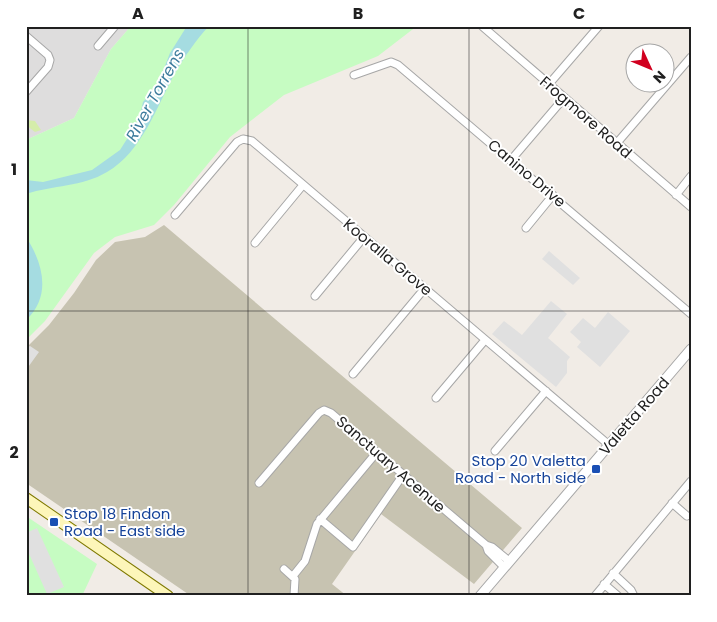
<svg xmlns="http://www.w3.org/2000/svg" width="717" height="622" viewBox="0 0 717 622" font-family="Poppins,sans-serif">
<rect width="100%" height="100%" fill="#f1ece6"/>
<!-- residential -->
<path fill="#dedddd" d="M26,26H131L111,49L74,118L26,140Z"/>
<!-- construction -->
<path fill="#c7c3b1" d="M164,225L522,528L474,584L381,514L332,584L347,596H191L26,483V348L49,325L74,293L96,260L115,242L145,237Z"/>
<!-- grass -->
<path fill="#d5edaa" d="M26,120L35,121L41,130L35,132L26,125Z"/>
<!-- park -->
<path fill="#c6fcc2" d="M131,26H417L378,56L284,95L230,137L174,205L154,225L115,237L94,253L45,321L26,340V140L74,118L111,49Z
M26,516L97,564L82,596H26Z"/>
<!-- parking -->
<path fill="#e0e0e0" d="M549,251L580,278L573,285L542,259Z
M551,301L567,314L548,338L570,357L567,361V373L556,387L492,334L504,321L522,335Z
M608,312L630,331L600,367L577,347L581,342L570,332L583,318L595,328Z
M30,346L39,352L26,370V348Z
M37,528L64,587L47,594L26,547V533Z"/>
<!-- water -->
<path fill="#a5dce1" d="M187,26H209C196,40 185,56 175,73C157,106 142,152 107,172C82,187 53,185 26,194V180L43,182L92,170L120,150L139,120L143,102L157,86L170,53Z
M26,237C43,263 52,296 26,320L28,295Z"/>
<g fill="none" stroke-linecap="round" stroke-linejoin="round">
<defs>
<path id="minor" d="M482,26L691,207
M26,36L48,55L50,60L48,67L26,92
M98,46L115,26
M354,75L391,62L398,65L691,314
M549,84L599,26
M616,144L691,57
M511,160L564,98
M676,195L691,176
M175,215L237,142L243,139L252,141L609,445
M526,228L553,195
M255,243L303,185
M315,296L364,237
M353,374L425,288
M436,398L485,340
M495,451L546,391
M259,483L319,413L324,410L331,413L486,545L492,547L509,561
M672,503L687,516
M320,519L353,547L403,475
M486,545L488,551L504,567
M284,569L295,579L294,596
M613,573L631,590L634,596
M293,576L305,561L317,524L377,452
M604,584L618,596
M595,596L691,481"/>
<path id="tertiary" d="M480,596L691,349"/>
<path id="secondary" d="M26,498L168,596"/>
</defs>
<!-- minor casing -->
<use href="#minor" stroke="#a7a7a7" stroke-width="9"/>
<!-- tertiary casing -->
<use href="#tertiary" stroke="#a7a7a7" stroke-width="11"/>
<!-- secondary casing -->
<use href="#secondary" stroke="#7f7900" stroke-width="12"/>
<!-- minor -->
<use href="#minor" stroke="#fff" stroke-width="7"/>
<!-- tertiary -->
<use href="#tertiary" stroke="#fff" stroke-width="9"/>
<!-- secondary -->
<use href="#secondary" stroke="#fdf6b9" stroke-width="10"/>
</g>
<!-- grid -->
<path fill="none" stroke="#202020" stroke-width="1" stroke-opacity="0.55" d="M248,26V596M469,26V596M26,311H691"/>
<!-- markers -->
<g fill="#1a4fb4" stroke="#fff" stroke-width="2">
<rect x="591" y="464" width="10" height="10" rx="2.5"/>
<rect x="49" y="517" width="10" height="10" rx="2.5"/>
</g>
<g text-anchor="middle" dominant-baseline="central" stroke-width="4" stroke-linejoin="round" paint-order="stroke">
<!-- street labels -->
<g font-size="15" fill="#202020" stroke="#fff">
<text transform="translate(586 117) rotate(41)">Frogmore Road</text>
<text transform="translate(527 173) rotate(40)">Canino Drive</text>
<text transform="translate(388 257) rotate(40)">Kooralla Grove</text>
<text transform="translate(634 416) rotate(-49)">Valetta Road</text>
<text transform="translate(391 464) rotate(41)">Sanctuary Acenue</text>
</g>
<!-- transit labels -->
<g font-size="15" fill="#164399" stroke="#fff" text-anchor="end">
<text x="586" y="460">Stop 20 Valetta<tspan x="586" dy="17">Road - North side</tspan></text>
<text x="64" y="513" text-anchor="start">Stop 18 Findon<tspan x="64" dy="17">Road - East side</tspan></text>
</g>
<!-- water labels -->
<g font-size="16" font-style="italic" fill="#3e7c9d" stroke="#fff">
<text transform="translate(155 95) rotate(-61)">River Torrens</text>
</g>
</g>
<!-- border -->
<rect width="717" height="622" fill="none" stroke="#ffffff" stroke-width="55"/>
<!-- north arrow -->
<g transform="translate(650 68) rotate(134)"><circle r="24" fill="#ffffff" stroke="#a6a6a6"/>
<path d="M0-4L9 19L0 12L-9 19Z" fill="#d1001f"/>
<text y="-8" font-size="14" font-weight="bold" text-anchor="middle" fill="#202020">N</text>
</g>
<rect x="28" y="28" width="662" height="566" fill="none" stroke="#202020" stroke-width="2"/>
<g font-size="16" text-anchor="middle" font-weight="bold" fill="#202020">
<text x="138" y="19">A</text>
<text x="358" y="19">B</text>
<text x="579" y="19">C</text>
<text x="14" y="175">1</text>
<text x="14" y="458">2</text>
</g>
</svg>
